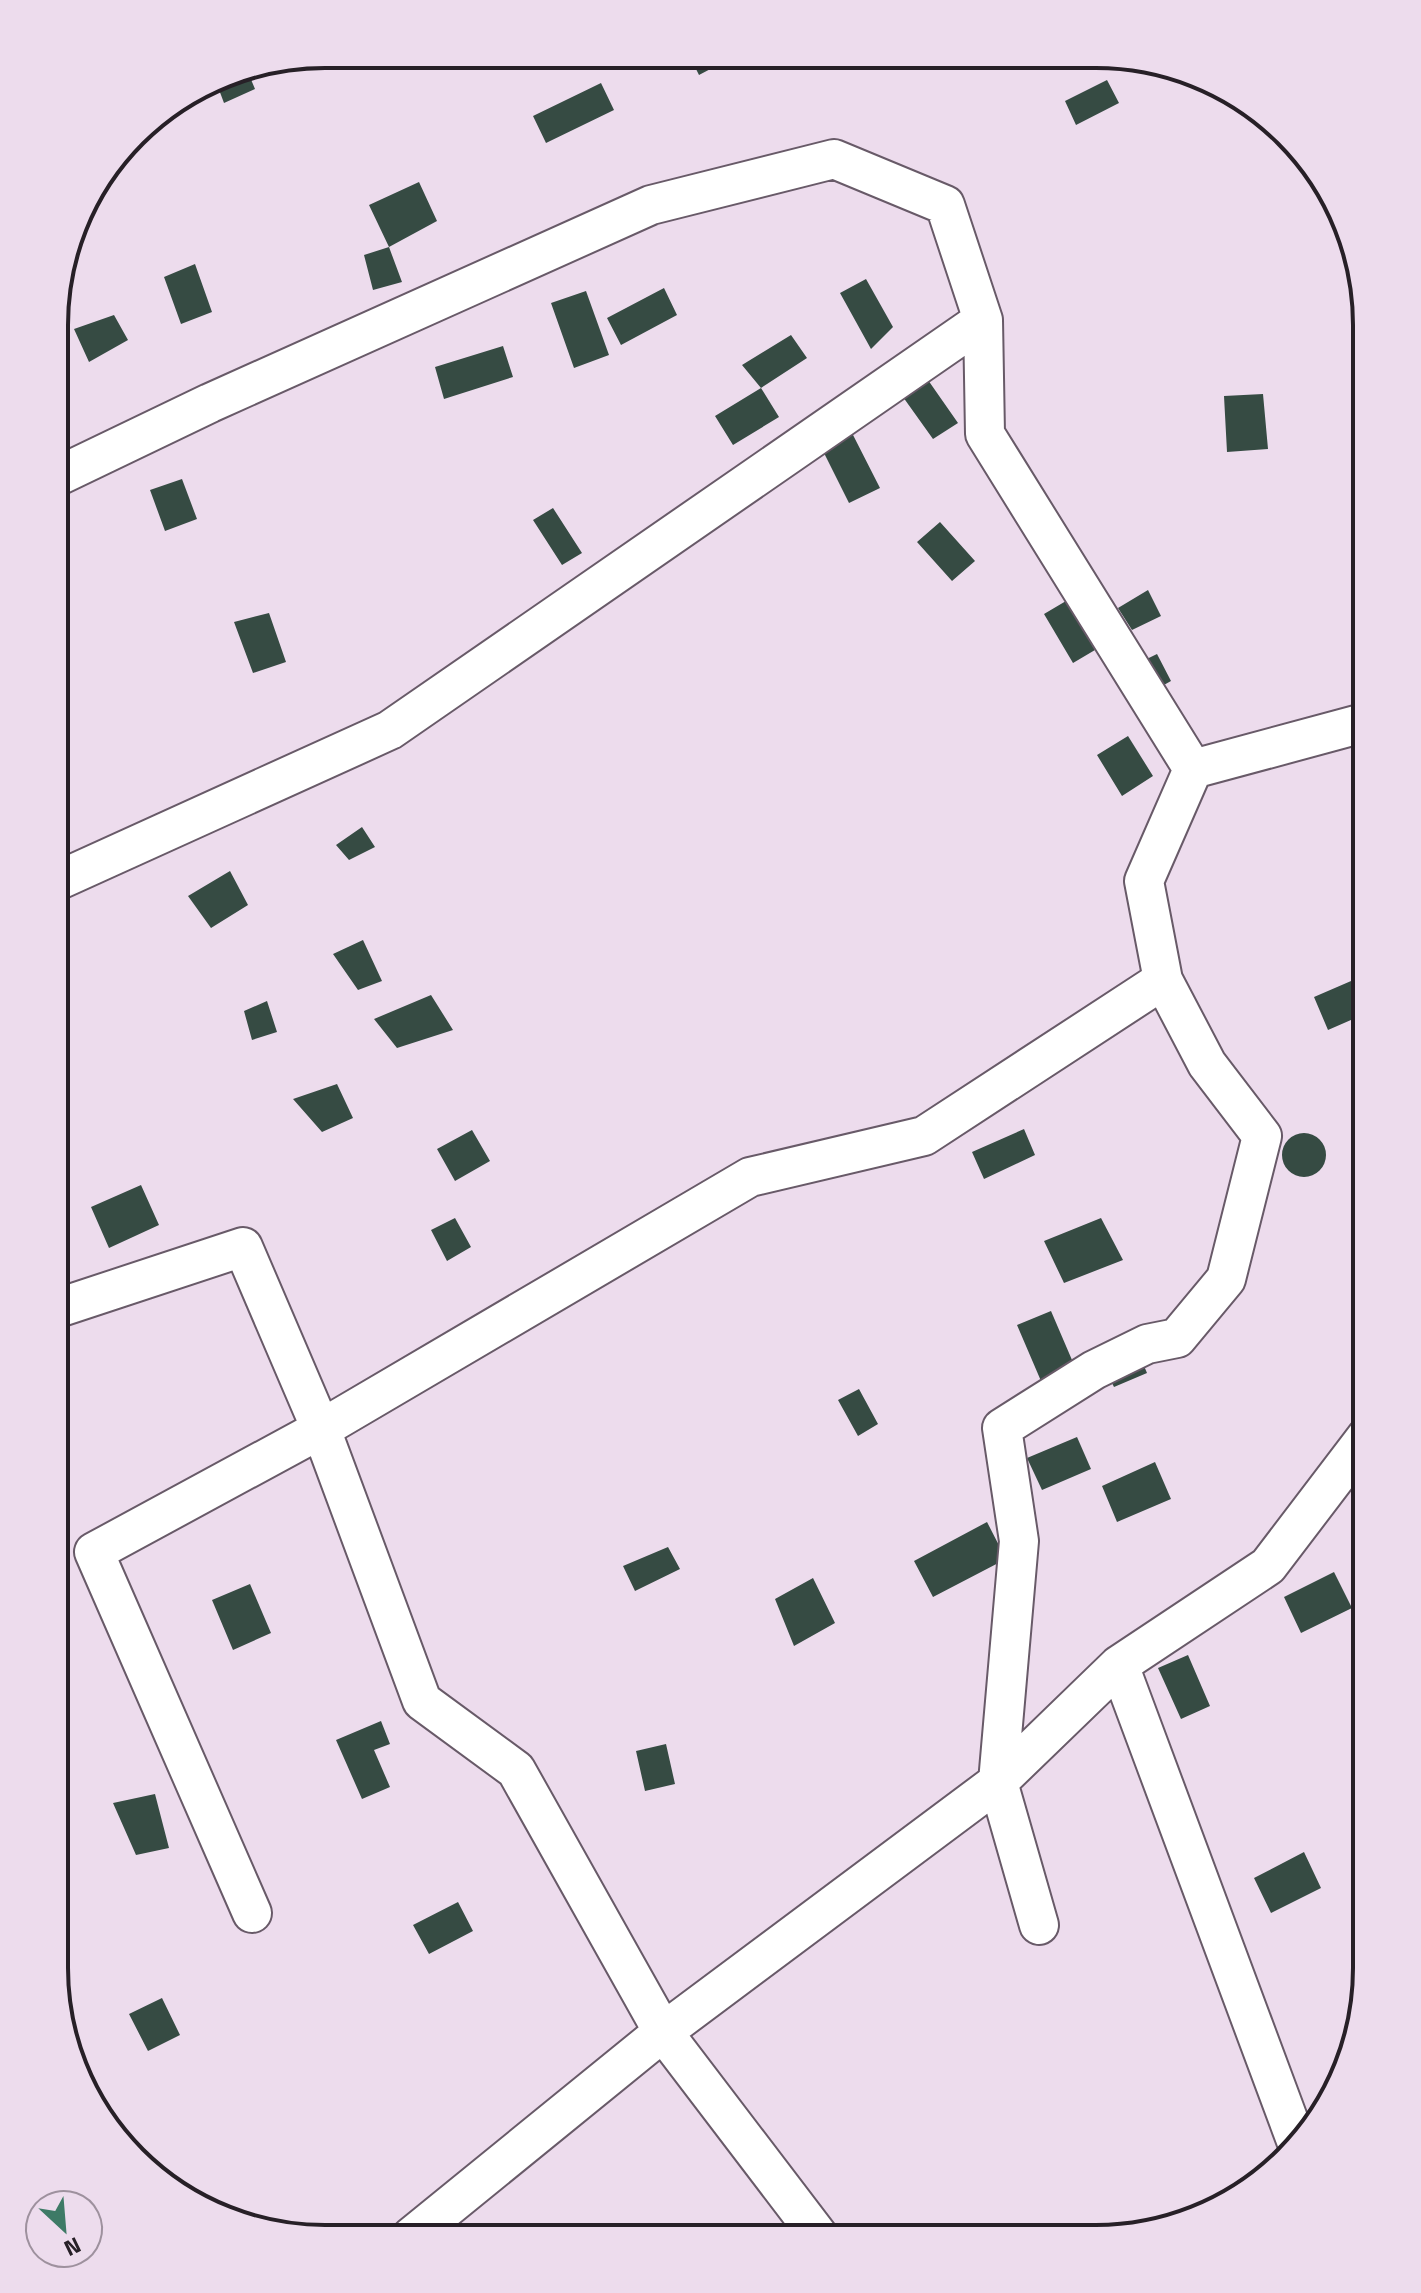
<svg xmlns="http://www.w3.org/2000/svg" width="1421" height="2293" viewBox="0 0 1421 2293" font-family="'Titillium Web',sans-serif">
<rect width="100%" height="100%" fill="#eddced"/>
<!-- building -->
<path fill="#364b43" d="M689,55H737L699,75Z
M247,70L255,89L224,103L215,79Z
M1107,80L1119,103L1076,125L1065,101Z
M601,83L614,110L546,143L533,116Z
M419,182L437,221L389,247L369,205Z
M389,247L402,282L373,290L364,255Z
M195,264L212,312L181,324L164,277Z
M866,279L893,327L871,349L840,293Z
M664,288L677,315L621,345L607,318Z
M586,291L609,355L574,368L551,303Z
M114,315L128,340L89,362L74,329Z
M791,335L807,358L761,388L779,417L733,445L715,416L761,388L742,365Z
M503,346L513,377L444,399L435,367Z
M928,380L958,423L933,439L903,397Z
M1263,394L1268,449L1227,452L1224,396Z
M852,433L880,488L849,503L822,449Z
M182,479L197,519L165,531L150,490Z
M553,508L582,553L562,565L533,520Z
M940,522L975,561L952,581L917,542Z
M1367,537V571L1351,547Z
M1148,590L1161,616L1132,630L1118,608Z
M1066,601L1095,650L1073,663L1044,614Z
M269,613L286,662L253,673L234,622Z
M1157,654L1171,681L1137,700L1118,673Z
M1128,736L1153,776L1122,796L1097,755Z
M362,827L375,847L349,860L336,845Z
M230,871L248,905L211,928L188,896Z
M363,940L382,981L358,990L333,954Z
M1358,978L1367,999V1013L1328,1030L1314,997Z
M431,995L453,1030L397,1048L374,1019Z
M267,1001L277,1032L252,1040L244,1011Z
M337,1084L353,1118L322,1132L293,1099Z
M1024,1129L1035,1155L984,1179L972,1152Z
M472,1130L490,1161L455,1181L437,1149Z
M1282 1155a22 22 0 1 1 44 0a22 22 0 1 1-44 0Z
M141,1185L159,1225L109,1248L91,1207Z
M455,1218L471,1247L447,1261L431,1230Z
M1101,1218L1123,1260L1064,1283L1044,1241Z
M1051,1311L1075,1367L1041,1381L1017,1325Z
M1139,1354L1147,1373L1114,1387L1105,1369Z
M859,1389L878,1424L858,1436L838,1400Z
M1077,1437L1091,1469L1042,1490L1027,1458Z
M1155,1462L1171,1499L1117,1522L1102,1486Z
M987,1522L1006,1559L933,1597L914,1561Z
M668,1547L680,1569L635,1591L623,1566Z
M1334,1572L1352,1608L1301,1633L1284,1597Z
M813,1578L835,1623L794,1646L775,1599Z
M250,1584L271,1633L233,1650L212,1600Z
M1188,1655L1210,1706L1181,1719L1158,1668Z
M381,1721L390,1744L374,1750L390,1787L362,1799L336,1740Z
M666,1744L675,1784L645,1791L636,1751Z
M155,1794L169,1848L136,1855L113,1803Z
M1304,1852L1321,1888L1271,1913L1254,1878Z
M458,1902L473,1931L429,1954L413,1925Z
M162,1998L180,2035L148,2051L129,2014Z"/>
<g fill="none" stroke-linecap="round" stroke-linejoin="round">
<defs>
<path id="street" d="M56,477L210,403L651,205L834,159L945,205L983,320L985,434L1193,769
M55,882L390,730L983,320
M55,1309L243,1247L321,1429L422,1701L516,1770L663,2032L820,2238
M1119,1665L1297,2143
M252,1913L94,1552L321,1429L750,1177L924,1136L1163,980
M1039,1925L998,1782L1019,1541L1002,1428L1094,1370L1147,1344L1177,1338L1226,1279L1262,1136L1207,1064L1163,980L1144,881L1193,769L1367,722
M411,2237L663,2032L998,1782L1119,1665L1268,1566L1367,1436"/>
</defs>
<!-- street casing -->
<use href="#street" stroke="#685a68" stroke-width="42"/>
<!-- street -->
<use href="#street" stroke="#fff" stroke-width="38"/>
</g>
<!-- crop -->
<path d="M0 0H1421V2293H0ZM325 68H1096A257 257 0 0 1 1353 325V1968A257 257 0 0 1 1096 2225H325A257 257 0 0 1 68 1968V325A257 257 0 0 1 325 68Z" fill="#eddced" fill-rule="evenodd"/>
<path fill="none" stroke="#272027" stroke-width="4" d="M325 68H1096A257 257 0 0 1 1353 325V1968A257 257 0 0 1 1096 2225H325A257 257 0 0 1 68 1968V325A257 257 0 0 1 325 68Z"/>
<!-- north arrow -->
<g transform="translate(64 2229) rotate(154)"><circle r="38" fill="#eddced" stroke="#9e919e" stroke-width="2"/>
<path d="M0-6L14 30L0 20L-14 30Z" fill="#3e7a66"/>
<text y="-12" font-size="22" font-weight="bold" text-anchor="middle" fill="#272027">N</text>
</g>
</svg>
